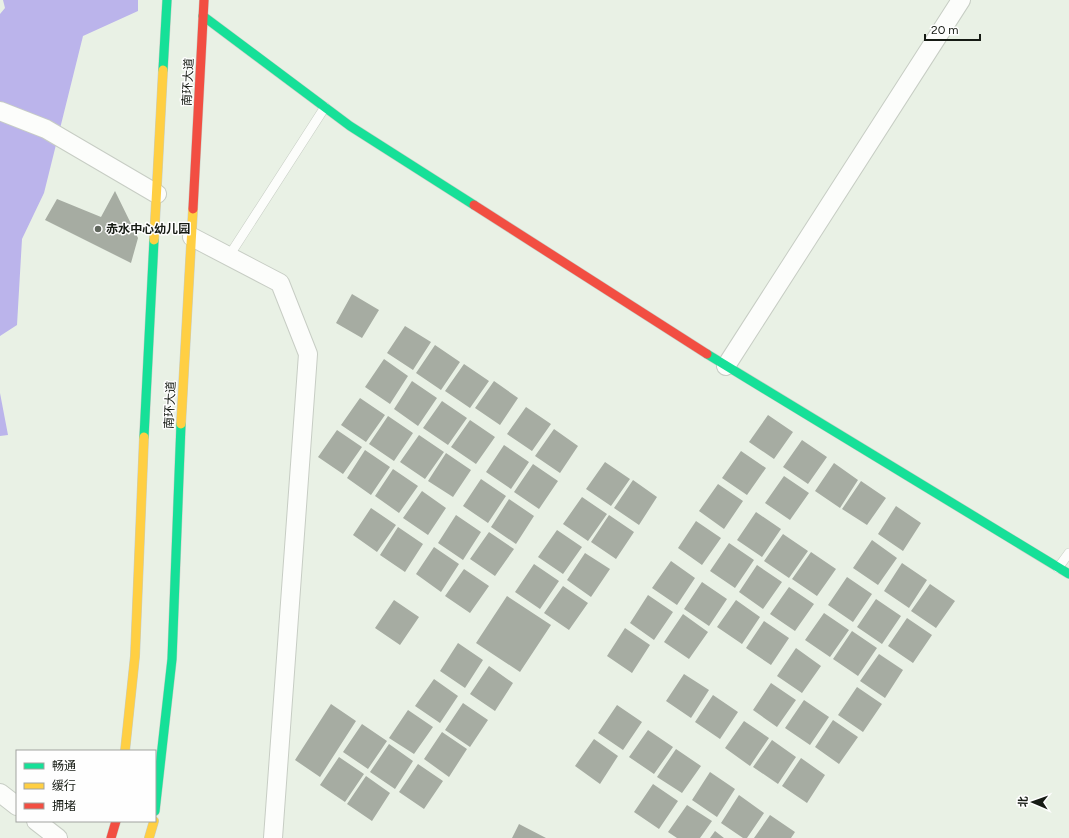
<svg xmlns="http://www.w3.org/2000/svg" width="1069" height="838" viewBox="0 0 1069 838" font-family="Figtree,'Noto Sans SC',sans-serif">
<rect width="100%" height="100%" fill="#e9f1e5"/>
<!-- water -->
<path fill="#bbb4eb" d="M3,0H138V11L83,36L44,193L22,239L17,325L0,336V14L5,8Z
M0,393L8,435L0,436Z"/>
<!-- building -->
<path fill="#a6aca2" d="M115,191L138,238L131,263L45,220L57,199L101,217Z
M352,294L379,310L362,338L336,323Z
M405,326L431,342L413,370L387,353Z
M435,345L460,362L441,390L416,373Z
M384,359L408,376L390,404L365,387Z
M464,364L489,381L470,408L445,391Z
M412,381L437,398L418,426L394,409Z
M494,381L518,398L500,425L475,408Z
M360,398L385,415L366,442L341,425Z
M442,401L467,418L448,445L423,428Z
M526,407L551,424L532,451L507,434Z
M768,415L793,432L774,459L749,442Z
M388,416L413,433L394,461L369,444Z
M470,420L495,437L476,464L451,447Z
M554,429L578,446L560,473L535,456Z
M337,430L362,447L343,474L318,457Z
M419,435L444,452L425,479L400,462Z
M802,440L827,457L808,484L783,467Z
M504,445L529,462L511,489L486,472Z
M365,450L390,467L371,495L347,478Z
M741,451L766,468L747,495L722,478Z
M446,453L471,470L453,497L428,481Z
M605,462L630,479L611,506L586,489Z
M834,463L858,480L840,508L815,491Z
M533,464L558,481L539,509L514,492Z
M393,469L418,486L399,513L375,496Z
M784,476L809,493L790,520L765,503Z
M481,479L506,496L488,523L463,506Z
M633,480L657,497L639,525L614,508Z
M861,481L886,498L867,525L842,509Z
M718,484L743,501L724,529L699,511Z
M422,491L446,508L428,535L403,518Z
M582,497L607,514L588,541L563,524Z
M509,499L534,516L516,544L491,527Z
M896,506L921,523L903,551L878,534Z
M371,508L396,525L377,552L353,535Z
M756,512L781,529L762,557L737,540Z
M456,515L481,532L463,560L438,543Z
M609,515L634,532L616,559L591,542Z
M696,521L721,538L702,565L678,548Z
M398,527L423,544L405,572L380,555Z
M557,530L582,547L563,574L538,557Z
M489,532L514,549L495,576L470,559Z
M783,534L808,551L789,578L764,561Z
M872,540L897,558L878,585L853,568Z
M729,543L754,560L735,588L710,571Z
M434,547L459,564L441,592L416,574Z
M811,552L836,569L817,596L792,579Z
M585,553L610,569L591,597L567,580Z
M671,561L695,578L677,605L652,588Z
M902,563L927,580L909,608L884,591Z
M534,564L559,581L540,609L515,592Z
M757,565L782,582L763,609L739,592Z
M464,569L489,586L470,613L445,596Z
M847,577L872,594L853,622L828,605Z
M702,582L727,599L709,626L684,609Z
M930,584L955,601L936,628L911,611Z
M563,586L588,603L569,630L544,613Z
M789,587L814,604L795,631L770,614Z
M648,595L673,612L654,640L630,623Z
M507,596L551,625L520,672L476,643Z
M876,599L901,616L882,644L857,627Z
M394,600L419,617L400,645L375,628Z
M736,600L760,617L742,644L717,627Z
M824,613L849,630L830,657L805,640Z
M683,614L708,632L689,659L664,642Z
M907,618L932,635L913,663L888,646Z
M764,621L789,638L771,665L746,648Z
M625,628L650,645L632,673L607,656Z
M852,631L877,648L858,676L833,659Z
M458,643L483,660L465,688L440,671Z
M796,648L821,666L802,693L777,676Z
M879,654L903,670L885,698L860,681Z
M489,666L513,683L495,711L470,694Z
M684,674L709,690L691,718L666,701Z
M434,679L458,696L440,723L415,706Z
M771,683L796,700L777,727L753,710Z
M857,687L882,704L863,732L838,715Z
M713,695L738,712L720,739L695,722Z
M804,700L829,717L810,745L785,728Z
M463,703L488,720L470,747L445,730Z
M331,704L356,721L320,777L295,760Z
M617,705L642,722L623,750L598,733Z
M408,710L433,727L414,754L389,738Z
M833,720L858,737L839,764L815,747Z
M744,721L769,738L750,766L725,748Z
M362,724L387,741L368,769L343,752Z
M648,730L673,747L654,774L629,757Z
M442,732L467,749L449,777L424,759Z
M594,739L618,756L600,784L575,766Z
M772,740L796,757L778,784L753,767Z
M389,744L413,761L395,789L370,772Z
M676,749L701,766L682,793L657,777Z
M339,757L364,774L345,802L320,785Z
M801,758L825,775L807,803L782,786Z
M418,764L443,781L424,809L399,792Z
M710,772L735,789L717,817L692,800Z
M366,776L390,793L372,821L347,804Z
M653,784L678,801L659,829L634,812Z
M739,795L764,813L747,838H743L721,823Z
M687,805L712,821L700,838H677L668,832Z
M770,815L795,832L791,838H754Z
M519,824L546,838H512Z
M715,831L724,838H710Z"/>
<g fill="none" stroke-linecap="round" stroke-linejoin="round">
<defs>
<path id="lane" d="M229,256L325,107
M1058,568L1069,553"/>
<path id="street" d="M0,111L46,129L157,194
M192,237L280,283L308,354L273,838
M726,366L961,0
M0,793L17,806
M36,821L58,838"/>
<path id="fast" d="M203,16L350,126L474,205
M163,70L167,0
M707,354L1069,574
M144,437L154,240
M155,811L172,659L181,424"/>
<path id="slow" d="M154,240L163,70
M181,424L193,209
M125,751L135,656L144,437
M149,838L154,821"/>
<path id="jam" d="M474,205L707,354
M193,209L204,0
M111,838L116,821"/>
</defs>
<!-- lane casing -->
<use href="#lane" stroke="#c7cdc4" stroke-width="10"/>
<!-- street casing -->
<use href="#street" stroke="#c7cdc4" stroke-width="20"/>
<!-- fast casing -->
<use href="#fast" stroke="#c7cdc4" stroke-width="10"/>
<!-- slow casing -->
<use href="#slow" stroke="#c7cdc4" stroke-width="10"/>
<!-- jam casing -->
<use href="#jam" stroke="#c7cdc4" stroke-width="10"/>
<!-- lane -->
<use href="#lane" stroke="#fcfdfb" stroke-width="9"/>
<!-- street -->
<use href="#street" stroke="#fcfdfb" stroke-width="18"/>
<!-- fast -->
<use href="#fast" stroke="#16e098" stroke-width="9"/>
<!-- slow -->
<use href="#slow" stroke="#ffcf43" stroke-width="9"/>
<!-- jam -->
<use href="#jam" stroke="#f24e42" stroke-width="9"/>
</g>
<!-- markers -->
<circle fill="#60665d" stroke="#fefefe" stroke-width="1.5" cx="98" cy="229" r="4"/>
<g text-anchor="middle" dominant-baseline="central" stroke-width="3" stroke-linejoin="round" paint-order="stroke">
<!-- street labels -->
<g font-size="12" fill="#161b14" stroke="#fefefe">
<text transform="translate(188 82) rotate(-87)">南环大道</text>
<text transform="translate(170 405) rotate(-87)">南环大道</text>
</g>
<!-- poi labels -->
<g font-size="12" font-weight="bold" fill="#161b14" stroke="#fefefe" text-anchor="start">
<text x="106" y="229">赤水中心幼儿园</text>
</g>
</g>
<!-- legend -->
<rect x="16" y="750" width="140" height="72" fill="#fefefe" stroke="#a1a3a0"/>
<rect x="24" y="763" width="20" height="6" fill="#16e098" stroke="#a1a3a0"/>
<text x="52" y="770" font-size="12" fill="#161b14">畅通</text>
<rect x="24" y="783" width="20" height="6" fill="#ffcf43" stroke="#a1a3a0"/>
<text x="52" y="790" font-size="12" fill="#161b14">缓行</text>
<rect x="24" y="803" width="20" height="6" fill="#f24e42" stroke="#a1a3a0"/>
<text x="52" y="810" font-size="12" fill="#161b14">拥堵</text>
<!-- north arrow -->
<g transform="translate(1033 802) rotate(272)" stroke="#fefefe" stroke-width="3" paint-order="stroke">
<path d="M0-3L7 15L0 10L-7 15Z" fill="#161b14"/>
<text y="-6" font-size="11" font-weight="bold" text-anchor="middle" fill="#161b14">北</text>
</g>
<!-- scale -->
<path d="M925 34v6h55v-6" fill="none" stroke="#161b14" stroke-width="2"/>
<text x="931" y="34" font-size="12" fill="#161b14" stroke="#fefefe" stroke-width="3" paint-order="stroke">20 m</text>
</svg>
